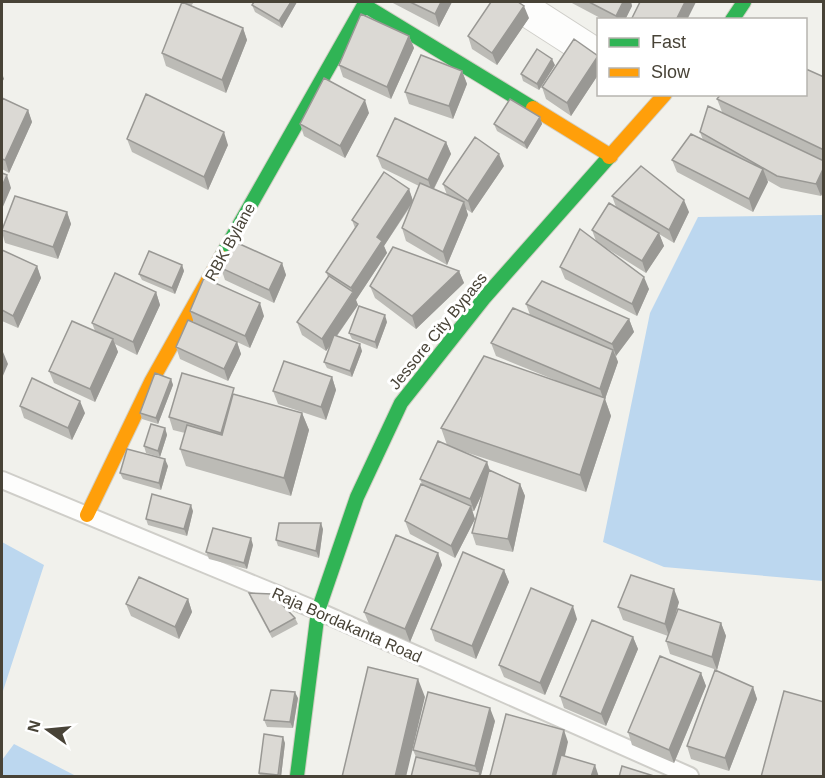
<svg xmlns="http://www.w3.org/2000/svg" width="825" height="778" viewBox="0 0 825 778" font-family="Helvetica,sans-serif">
<rect width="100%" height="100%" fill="#f1f1ec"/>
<!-- water -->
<path fill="#bcd7ef" d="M823,215V581L664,567L603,542L650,313L698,217Z
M2,542L44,565L2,694Z
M14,744L76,776H2V760Z"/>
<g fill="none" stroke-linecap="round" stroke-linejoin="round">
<defs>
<path id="lane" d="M2,480L318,611L690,776"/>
<path id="street" d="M514,2L598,56"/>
<path id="fast" d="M732,20L744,2
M221,257L364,5L533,108
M297,776L318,611L357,497L401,403L485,297L609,157"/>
<path id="slow" d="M533,108L611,156
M609,157L665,94
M87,515L151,382L221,257"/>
</defs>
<!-- lane casing -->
<use href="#lane" stroke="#cfcec9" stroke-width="20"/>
<!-- street casing -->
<use href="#street" stroke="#cfcec9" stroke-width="34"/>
<!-- fast casing -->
<use href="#fast" stroke="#d1cec3" stroke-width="16"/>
<!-- slow casing -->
<use href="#slow" stroke="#d1cec3" stroke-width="16"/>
<!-- lane -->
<use href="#lane" stroke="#fdfdfc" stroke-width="16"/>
<!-- street -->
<use href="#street" stroke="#fdfdfc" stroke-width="32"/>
<!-- fast -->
<use href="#fast" stroke="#30b455" stroke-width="14"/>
<!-- slow -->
<use href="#slow" stroke="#ff9f0a" stroke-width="14"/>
</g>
<!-- wall -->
<path fill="#bcbbb6" d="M181,2H194L191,6L243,28L247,40L226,93L166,66L162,53L186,4Z
M254,2H297L282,28L255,12L252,5Z
M391,2H452L439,27Z
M570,2H631L632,6L625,20H604Z
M529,18L497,65L472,49L468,36Z
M409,36L414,48L391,99L343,77L339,65Z
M598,56V75L571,116L546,99L542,87Z
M555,65L539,90L523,81L521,74Z
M462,71L467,84L453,119L409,104L405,92Z
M824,77V190L821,196L781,188L767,180L768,182L753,212L677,172L672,160L703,140L700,132L722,112L717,99Z
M2,98L28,110L32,122L9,173L2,169Z
M369,113L345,158L304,136L300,124Z
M540,117L542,124L527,149L497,131L494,124Z
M127,139L228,145L208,190L132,152Z
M446,142L451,154L434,189L447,195L443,184L504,166L472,213L466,209L468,215L447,265L406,241L402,228L412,204L384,246L387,253L356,300L358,305L337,336L362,351L352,377L327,368L324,362L331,345L326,351L302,335L297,322L328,277L326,272L355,228L352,220L409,189L413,201L419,186L382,168L377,156Z
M612,196L689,212L674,243L659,234L664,246L646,273L606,248L649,289L637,316L565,279L560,267L596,241L592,230L616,207Z
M67,212L71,224L58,259L5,243L2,232V229Z
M2,250L37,266L41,278L18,328L2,321Z
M282,263L286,275L274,303L225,280L221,268Z
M182,265L184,271L175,294L142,280L139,274Z
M459,271L464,283L416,329L375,298L370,286Z
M156,292L160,305L137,355L115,344L118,352L95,402L54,383L49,371L95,331L92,323Z
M526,304L629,319L634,332L616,356L618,362L605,399L611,416L586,492L450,447L487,462L490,470L520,484L525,496L513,552L476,545L472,533L482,494L474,511H472L475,519L455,558L410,534L405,521L422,484L420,479L447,445L441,428L555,380L496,356L491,343L530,315Z
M190,311L264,316L250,348L237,342L241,354L228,381L180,359L176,347L194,323Z
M387,322L377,349L352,339L349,333Z
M332,377L336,390L326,420L278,404L273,391Z
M171,379L173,385L158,424L142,419L140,413Z
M237,395L302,413L309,430L291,496L186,466L180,449L185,433L173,430L169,417Z
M20,406L85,413L72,440L24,418Z
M165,428L167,435L160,457L146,453L144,446Z
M168,466L161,490L123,479L120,473Z
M193,511L187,536L148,525L146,519Z
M323,529L319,558L278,546L276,540Z
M253,545L247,569L209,559L206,552Z
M438,553L442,565L410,642L369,624L364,612Z
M504,570L509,582L476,659L435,641L431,629Z
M249,593L295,618L298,624L272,638L251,599Z
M188,599L192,612L179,639L131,616L126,604Z
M679,602L673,623H721L726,636L717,670L670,654L666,641L668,636L623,620L618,607Z
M577,619L545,695L504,677L499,665Z
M633,637L638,649L606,726L564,708L560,696Z
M701,673L706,686L674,763L632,745L628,732Z
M753,687L757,699L729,771L691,759L687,746Z
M298,698L293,728L267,727L264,720Z
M495,721L481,775L416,757L413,750Z
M285,743L281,777H260L259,773Z"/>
<!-- shaded-wall -->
<path fill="#999894" d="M291,2H297L282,28L279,21Z
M441,2H452L439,27L435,14Z
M623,2H631L632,6L625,20H617L616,16Z
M685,2H696L687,20H676Z
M524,6L529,18L497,65L492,53Z
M243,28L247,40L226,93L222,80Z
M409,36L414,48L391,99L387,87Z
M598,56V75L571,116L567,103Z
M552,59L555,65L539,90L537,84Z
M462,71L467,84L453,119L449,106Z
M2,73L4,79L2,82Z
M365,100L369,113L345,158L340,146Z
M28,110L32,122L9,173L5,160Z
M540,117L542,124L527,149L524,143Z
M224,132L228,145L208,190L204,177Z
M446,142L451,154L432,192L428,180Z
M499,154L504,166L472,213L468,201Z
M824,167V190L821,196L816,184Z
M763,169L768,182L753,212L749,199Z
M7,175L11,188L2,209V186Z
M409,189L413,201L384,246L387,253L356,300L358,305L326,351L322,339L353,293L351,288L377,237Z
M684,200L689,212L674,243L669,230Z
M464,202L468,215L447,265L443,252Z
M67,212L71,224L58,259L53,247Z
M659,233L664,246L646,273L642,261Z
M282,263L286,275L274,303L269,290Z
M182,265L184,271L175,294L172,288Z
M37,266L41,278L18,328L13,316Z
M459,271L464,283L416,329L412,316Z
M644,277L649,289L637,316L632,304Z
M156,292L160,305L137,355L133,342Z
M260,303L264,316L250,348L245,336Z
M385,315L387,322L377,349L375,342Z
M629,319L634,332L616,356L612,344Z
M113,339L118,352L95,402L90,389Z
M237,342L241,354L228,381L224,369Z
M360,344L362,351L352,377L350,371Z
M613,350L618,362L605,399L611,416L586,492L580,475L604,401L600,389Z
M3,352L8,364L2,378V356Z
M332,377L336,390L326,420L321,407Z
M171,379L173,385L158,424L156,418Z
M80,401L85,413L72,440L68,428Z
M302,413L309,430L291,496L284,478Z
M165,428L167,435L160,457L158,451Z
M165,459L168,466L161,490L159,483Z
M487,462L491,475L474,511L470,499Z
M520,484L525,496L513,552L508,539Z
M191,505L193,511L187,536L184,529Z
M471,506L475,519L455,558L451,546Z
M321,523L323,529L319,558L316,551Z
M251,538L253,545L247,569L244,563Z
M438,553L442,565L410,642L405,629Z
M504,570L509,582L476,659L472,646Z
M674,589L679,602L669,636L665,624Z
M188,599L192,612L179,639L175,627Z
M573,606L577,619L545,695L540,683Z
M721,623L726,636L717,670L712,657Z
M633,637L638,649L606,726L601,714Z
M701,673L706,686L674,763L669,750Z
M418,679L425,697L406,777H395Z
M753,687L757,699L729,771L725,758Z
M295,692L298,698L293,728L290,722Z
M490,708L495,721L481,775L482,777H479L475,766Z
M564,730L568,742L560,777H552Z
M283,737L285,743L281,777H279Z
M595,765L599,777H591Z"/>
<!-- building -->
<path fill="#dbd9d4" stroke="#999894" stroke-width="1.5" d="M182,2L243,28L222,80L162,53Z
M254,2H291L279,21L252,5Z
M410,2H441L435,14Z
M491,2H518L524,6L492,53L468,36Z
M589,2H623L616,16Z
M640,2H685L676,20H631Z
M361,14L409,36L387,87L339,65Z
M574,39L598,56L567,103L542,87Z
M537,49L552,59L537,84L521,74Z
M421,55L462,71L449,106L405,92Z
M806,69L824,77V150L717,99L721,94H806Z
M324,78L365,100L340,146L300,124Z
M146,94L224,132L204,177L127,139Z
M2,98L28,110L5,160L2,159Z
M510,99L540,117L524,143L494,124Z
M708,106L824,161V167L816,184L777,176L700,132Z
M395,118L446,142L428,180L377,156Z
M691,134L763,169L749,199L672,160Z
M475,137L499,154L468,201L443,184Z
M641,166L684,200L669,230L612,196Z
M384,172L409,189L377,237L382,241L351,288L326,272L358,224L352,220Z
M2,173L7,175L2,186Z
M420,183L464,202L443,252L402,228Z
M15,196L67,212L53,247L2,230Z
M609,203L659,233L642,261L592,230Z
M580,229L644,277L632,304L560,267Z
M233,241L282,263L269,290L221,268Z
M393,247L459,271L412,316L370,286Z
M2,250L37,266L13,316L2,310Z
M149,251L182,265L172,288L139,274Z
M115,273L156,292L133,342L92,323Z
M329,276L353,292L322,339L297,322Z
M204,278L260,303L245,336L190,311Z
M542,281L629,319L612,344L526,304Z
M359,306L385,315L375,342L349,333Z
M513,308L613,350L600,389L491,343Z
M188,320L237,342L224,369L176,347Z
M72,321L113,339L90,389L49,371Z
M334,335L360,344L350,371L324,362Z
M484,356L605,398L580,475L441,428Z
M284,361L332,377L321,407L273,391Z
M155,373L171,379L156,418L140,413Z
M182,373L234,388L221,433L169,417Z
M32,378L80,401L68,428L20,406Z
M233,394L302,413L284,478L180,449L187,425L222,435Z
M151,424L165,428L158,451L144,446Z
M438,441L487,462L470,499L420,479Z
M127,449L165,459L159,483L120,473Z
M489,470L520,484L508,539L472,533Z
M421,484L471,506L451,546L405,521Z
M152,494L191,505L184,529L146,519Z
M279,523H321L316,551L276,540Z
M213,528L251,538L244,563L206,552Z
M396,535L438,553L405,629L364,612Z
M463,552L504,570L472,646L431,629Z
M631,575L674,589L665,624L618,607Z
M139,577L188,599L175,627L126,604Z
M531,588L573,606L540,683L499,665Z
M249,593L272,594L295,618L270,632Z
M678,609L721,623L712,657L666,641Z
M592,620L633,637L601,714L560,696Z
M660,656L701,673L669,750L628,732Z
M368,667L418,679L395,777H342Z
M715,670L753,687L725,758L687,746Z
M271,690L295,692L290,722L264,720Z
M784,691L824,702V777H761Z
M428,692L490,708L475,766L413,750Z
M506,714L564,730L552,777H494L490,776Z
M264,734L283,737L278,775L259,773Z
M561,755L595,765L591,777H555Z
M416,757L480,772L479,777H411Z
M622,766L657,777H619Z"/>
<g text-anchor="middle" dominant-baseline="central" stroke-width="6" stroke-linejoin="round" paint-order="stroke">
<!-- street labels -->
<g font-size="16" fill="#484337" stroke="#fff">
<text transform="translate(230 242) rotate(-61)">RBK Bylane</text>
<text transform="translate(438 331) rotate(-51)">Jessore City Bypass</text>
<text transform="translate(347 625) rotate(24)">Raja Bordakanta Road</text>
</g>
</g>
<!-- border -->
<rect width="825" height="778" fill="none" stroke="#484337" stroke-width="6"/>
<!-- legend -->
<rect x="597" y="18" width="210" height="78" fill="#ffffff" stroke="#b6b4af" stroke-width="1.5"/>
<rect x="609" y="38" width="30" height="9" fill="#30b455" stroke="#b6b4af" stroke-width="1.5"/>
<text x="651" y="48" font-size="18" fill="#484337">Fast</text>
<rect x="609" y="68" width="30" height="9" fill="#ff9f0a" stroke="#b6b4af" stroke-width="1.5"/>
<text x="651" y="78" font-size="18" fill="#484337">Slow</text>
<!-- north arrow -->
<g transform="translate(48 730) rotate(285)" stroke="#ffffff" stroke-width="4.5" paint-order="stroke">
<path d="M0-4.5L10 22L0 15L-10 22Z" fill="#484337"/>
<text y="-9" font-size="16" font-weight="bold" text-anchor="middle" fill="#484337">N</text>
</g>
</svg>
